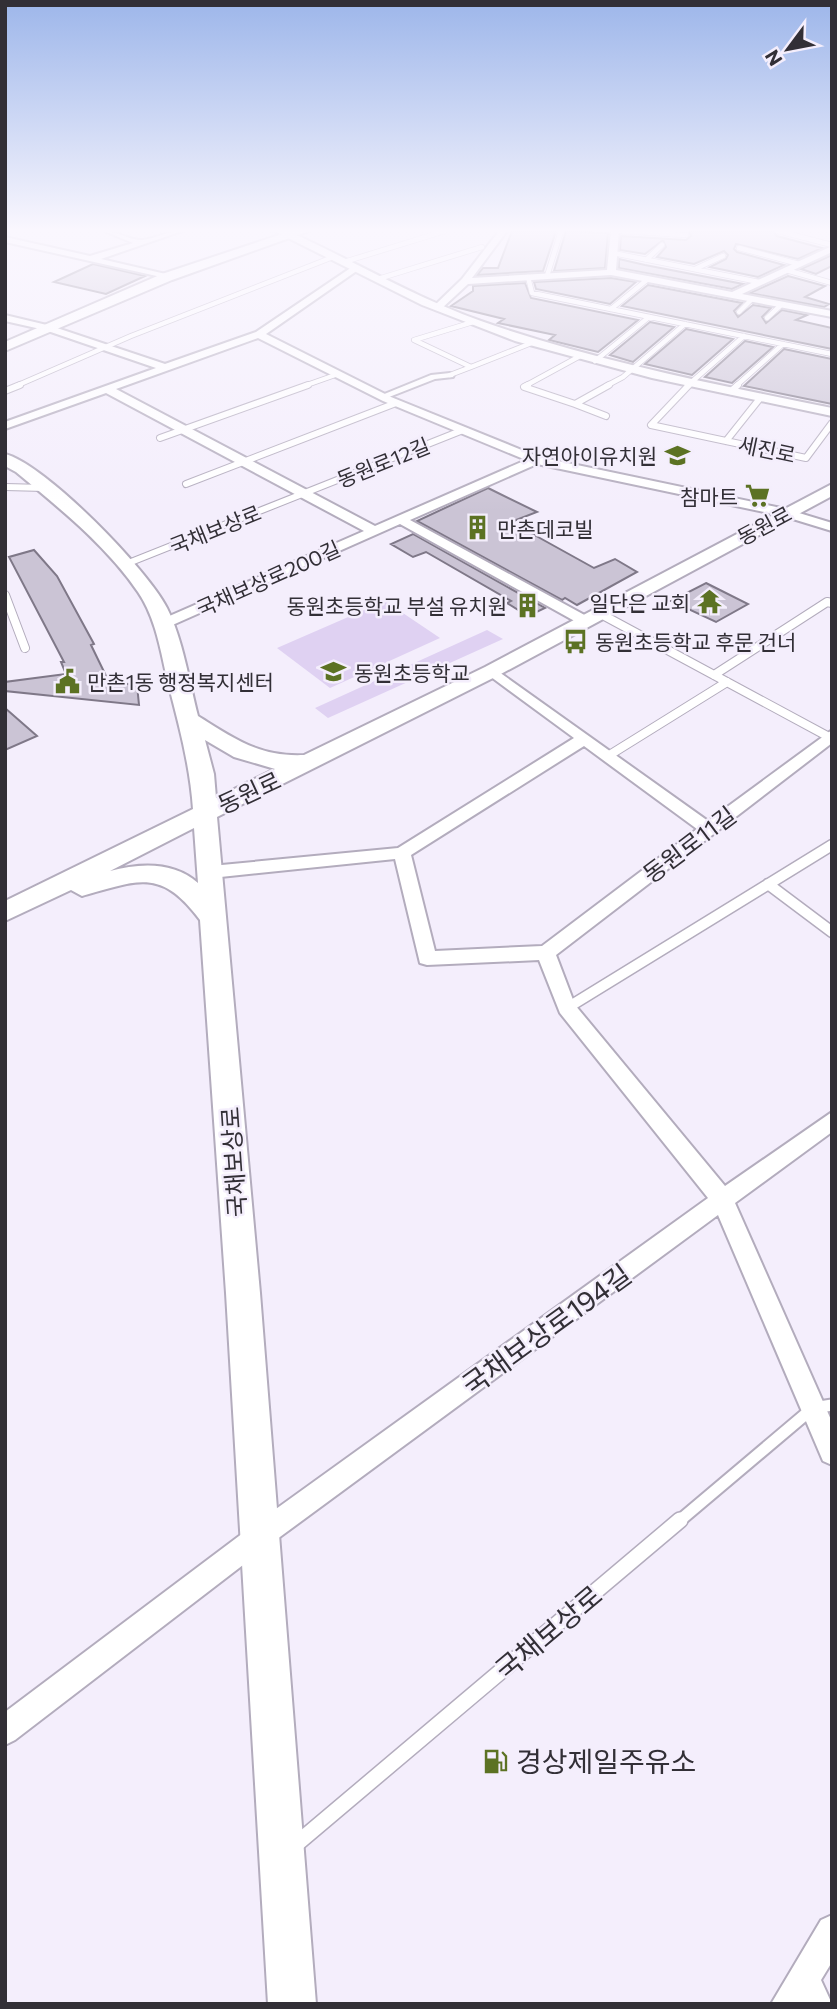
<svg xmlns="http://www.w3.org/2000/svg" width="837" height="2009" viewBox="0 0 837 2009" font-family="Commissioner,'Noto Sans KR',sans-serif">
<rect width="100%" height="100%" fill="#f4eefc"/>
<!-- green -->
<path fill="#dfd1f2" d="M385,601L440,638L330,688L277,648Z
M487,630L503,639L328,718L315,708Z"/>
<!-- building -->
<path fill="#cbc4d5" stroke="#7f7888" stroke-width="2" d="M512,231H556L543,271L477,275L483,268H498Z
M566,231L608,233L605,268L554,271Z
M689,231H773L777,236L822,248L798,259L736,244L734,249L737,252L784,265L758,277L710,267L726,259L728,255L724,251L694,264L657,257L666,247L663,240L645,254L620,250L621,236L686,240L691,236Z
M832,255V266L816,274L801,269Z
M619,259L645,265L743,284L732,289L619,268Z
M93,264L145,276L106,294L54,282Z
M788,276L825,286L805,297L829,304L824,307L750,293Z
M611,278L636,282L610,304L536,289L534,282Z
M525,283L531,298L638,320L598,352L549,340L555,335L498,323L504,319L451,306L473,291V286Z
M648,285L742,303L734,311L738,317L753,305L771,308L762,317L766,323L782,310L807,315L796,320L832,328V349L622,306Z
M650,322L674,327L633,362L610,355Z
M686,329L733,339L692,375L645,364Z
M745,341L773,347L732,383L705,377Z
M784,349L832,359V404L744,386Z
M488,488L537,512L511,522L594,568L615,559L637,572L577,605L565,598L562,600L417,521Z
M413,534L545,608L528,616L507,603L511,601L426,552L413,557L391,544Z
M34,550L57,576L94,644L91,645L109,682L137,685L139,705L5,691V682L66,674L61,662H64L9,557Z
M706,583L748,604L716,622L671,601Z
M5,708L37,736L5,750Z"/>
<g fill="none" stroke-linecap="round" stroke-linejoin="round">
<defs>
<path id="service-far5" d="M620,231L686,235
M778,231L832,245
M739,248L799,264
M613,253L759,282
M646,260L662,245
M344,262L445,231
M695,269L723,256
M786,270L832,283
M547,276L561,231
M528,277L532,293L832,354
M378,279L482,247
M611,309L648,279
M739,312L752,299
M767,318L781,305
M473,322L414,340L471,367L534,342
M595,361L649,317
M450,375L471,367
M16,386L131,336L333,257
M304,386L338,374
M525,386L580,356
M606,386L623,377L685,324
M687,386L744,336
M736,386L783,344"/>
<path id="service-far4" d="M528,385L524,387L575,404L609,385
M689,385L651,425L806,458L832,423
M5,391L20,385
M731,391L738,385
M575,404L606,416
M160,438L308,385
M726,441L761,397
M186,484L396,403
M5,487L45,488
M126,564L463,430"/>
<path id="service-far3" d="M5,595L25,648
M599,613L829,737
M714,675L827,602L832,603
M608,756L727,682"/>
<path id="service-far2" d="M768,884L832,932
M567,1008L832,845"/>
<path id="service-far1" d="M678,1522L813,1408L832,1405"/>
<path id="service" d="M294,1846L680,1520"/>
<path id="pedestrian" d="M450,373L454,375L453,377L435,379L384,399L377,397L431,375Z"/>
<path id="minor" d="M104,231C117,231 131,241 143,240C157,238 168,231 182,231L101,259L170,275V279L5,242V237L90,256L133,243Z
M499,231H507L472,278L607,270L611,231H619L616,270L732,292L832,246V252L742,294L832,311V317L611,275L468,284L441,309H435V305L462,279Z
M355,265L359,268L358,270L266,334L391,397L539,457L786,509L832,523V531L783,516L537,464L410,520L590,618V624H580L400,524L168,627H158V621L364,531L106,393L5,429V422L156,368L45,330L5,321V315L51,326L165,364L256,332ZM258,338L383,401L526,460L375,526L116,389Z
M492,667L708,821L832,730V743L556,955L575,1005L725,1186L832,1112V1132L735,1203L832,1422V1465L823,1461L718,1215L269,1545L15,1740L5,1745V1712L251,1527L708,1198L560,1013L539,960L427,965L420,963L395,859L211,878L202,872L211,866L398,848L574,738L487,674L485,671L487,668ZM584,746L697,829L542,946L435,951L411,855Z
M832,1915V1962L821,1980L832,2004H771L821,1920Z"/>
<path id="tertiary" d="M274,231H288C352,260 414,297 481,321C595,361 714,384 832,408V416L652,378L515,341L422,305Z"/>
<path id="secondary" d="M291,231H309L172,280L5,351V342L162,274Z
M5,454C45,464 148,570 167,608C183,640 189,681 198,716C235,739 259,757 304,755L485,667L832,484V496L499,675L217,817L260,1293L316,2004H268L226,1293L200,920C161,868 139,880 82,896L71,890L5,921V901L193,809C190,766 179,725 168,683C161,653 156,618 138,592C106,545 59,508 16,472L5,466ZM205,740L234,757L275,769L216,798L214,774ZM194,828L198,883C173,861 140,863 110,871Z"/>
</defs>
<!-- service-far5 casing -->
<use href="#service-far5" stroke="#b3acbd" stroke-width="6"/>
<!-- service-far4 casing -->
<use href="#service-far4" stroke="#b3acbd" stroke-width="8"/>
<!-- service-far3 casing -->
<use href="#service-far3" stroke="#b3acbd" stroke-width="10"/>
<!-- service-far2 casing -->
<use href="#service-far2" stroke="#b3acbd" stroke-width="13"/>
<!-- service-far1 casing -->
<use href="#service-far1" stroke="#b3acbd" stroke-width="15"/>
<!-- service casing -->
<use href="#service" stroke="#b3acbd" stroke-width="18"/>
<!-- pedestrian casing -->
<use href="#pedestrian" stroke="#b3acbd" stroke-width="4"/>
<!-- minor casing -->
<use href="#minor" stroke="#b3acbd" stroke-width="4"/>
<!-- tertiary casing -->
<use href="#tertiary" stroke="#b3acbd" stroke-width="4"/>
<!-- secondary casing -->
<use href="#secondary" stroke="#b3acbd" stroke-width="4"/>
<!-- service-far5 -->
<use href="#service-far5" stroke="#fff" stroke-width="4.5"/>
<!-- service-far4 -->
<use href="#service-far4" stroke="#fff" stroke-width="6"/>
<!-- service-far3 -->
<use href="#service-far3" stroke="#fff" stroke-width="8"/>
<!-- service-far2 -->
<use href="#service-far2" stroke="#fff" stroke-width="10"/>
<!-- service-far1 -->
<use href="#service-far1" stroke="#fff" stroke-width="11"/>
<!-- service -->
<use href="#service" stroke="#fff" stroke-width="15"/>
<!-- pedestrian -->
<use href="#pedestrian" fill="#fff" fill-rule="evenodd"/>
<!-- minor -->
<use href="#minor" fill="#fff" fill-rule="evenodd"/>
<!-- tertiary -->
<use href="#tertiary" fill="#fff" fill-rule="evenodd"/>
<!-- secondary -->
<use href="#secondary" fill="#fff" fill-rule="evenodd"/>
</g>
<!-- sky -->
<linearGradient id="sky" x2="0" y2="1"><stop stop-color="#9db6ea"/><stop offset="0.45" stop-color="#faf7fe"/><stop offset="1" stop-color="#faf7fe" stop-opacity="0"/></linearGradient>
<rect width="837" height="512" fill="url(#sky)"/>
<!-- icons -->
<defs>
<symbol id="school-bare" viewBox="-9 -9 18 18"><path d="M0-5L7-2L0 1L-7-2ZM-4 1L0 2.5L4 1V4Q0 6-4 4Z" fill="#5c7223" stroke="#f4eefc" stroke-width="2.5" paint-order="stroke"/></symbol>
<symbol id="supermarket-bare" viewBox="-9 -9 18 18"><path d="M-6-5.5h2.5l.6 2H6L4.5 2H-2.5L-4.4-4H-6ZM-1.5 3.2a1.3 1.3 0 1 0 .1 0ZM3 3.2a1.3 1.3 0 1 0 .1 0Z" fill="#5c7223" stroke="#f4eefc" stroke-width="2.5" paint-order="stroke"/></symbol>
<symbol id="building-bare" viewBox="-9 -9 18 18"><path d="M-4-6H4V6H1V3H-1V6H-4ZM-2.5-4.3h1.7v1.8h-1.7ZM.8-4.3h1.7v1.8H.8ZM-2.5-1h1.7V.8h-1.7ZM.8-1h1.7V.8H.8Z" fill="#5c7223" stroke="#f4eefc" stroke-width="2.5" paint-order="stroke"/></symbol>
<symbol id="temple-bare" viewBox="-9 -9 18 18"><path d="M0-6L5-2H3V0L6.5 2.5H4V6H1.5V3h-3V6H-4V2.5H-6.5L-3 0V-2H-5Z" fill="#5c7223" stroke="#f4eefc" stroke-width="2.5" paint-order="stroke"/></symbol>
<symbol id="bus-bare" viewBox="-9 -9 18 18"><path d="M-5-6H5V4H4V6H2V4H-2V6H-4V4H-5ZM-3.5-4V0h7V-4ZM-3.5 1.2v1.5H-2V1.2ZM2 1.2v1.5H3.5V1.2Z" fill="#5c7223" stroke="#f4eefc" stroke-width="2.5" paint-order="stroke"/></symbol>
<symbol id="civic-bare" viewBox="-9 -9 18 18"><path d="M-.6-6.5H3V-4.5H.6V-3L4-1V1h2V6H-6V1h2V-1L-.6-3ZM-1.2 2.5V6h2.4V2.5Z" fill="#5c7223" stroke="#f4eefc" stroke-width="2.5" paint-order="stroke"/></symbol>
<symbol id="fuel-bare" viewBox="-9 -9 18 18"><path d="M-5.5-6h7V0h2V4h1.3V-2.5L3-4.5l.8-.8L6-3V5H2.5V1h-1V6h-7ZM-4.2-4.7v3.2H.2V-4.7Z" fill="#5c7223" stroke="#f4eefc" stroke-width="2.5" paint-order="stroke"/></symbol>
</defs>
<g fill-rule="evenodd">
<use href="#school-bare" x="660" y="438" width="35" height="35"/>
<use href="#supermarket-bare" x="740" y="478" width="35" height="35"/>
<use href="#building-bare" x="460" y="510" width="35" height="35"/>
<use href="#temple-bare" x="692" y="584" width="35" height="35"/>
<use href="#building-bare" x="510" y="588" width="35" height="35"/>
<use href="#bus-bare" x="558" y="624" width="35" height="35"/>
<use href="#school-bare" x="316" y="654" width="35" height="35"/>
<use href="#civic-bare" x="50" y="664" width="35" height="35"/>
<use href="#fuel-bare" x="478" y="1744" width="35" height="35"/>
</g>
<g text-anchor="middle" dominant-baseline="central" stroke-width="5" stroke-linejoin="round" paint-order="stroke">
<!-- far-street labels -->
<g font-size="21" fill="#322f36" stroke="#f4eefc">
<text transform="translate(767 449) rotate(12)">세진로</text>
<text transform="translate(383 462) rotate(-22)">동원로12길</text>
<text transform="translate(764 525) rotate(-28)">동원로</text>
<text transform="translate(215 529) rotate(-22)">국채보상로</text>
<text transform="translate(268 578) rotate(-24)">국채보상로200길</text>
</g>
<!-- far-poi labels -->
<g font-size="21" fill="#322f36" stroke="#f4eefc" text-anchor="end">
<text x="657" y="455">자연아이유치원</text>
<text x="738" y="496">참마트</text>
<text x="497" y="528" text-anchor="start">만촌데코빌</text>
<text x="690" y="602">일단은 교회</text>
<text x="507" y="605">동원초등학교 부설 유치원</text>
<text x="595" y="641" text-anchor="start">동원초등학교 후문 건너</text>
<text x="354" y="672" text-anchor="start">동원초등학교</text>
<text x="87" y="681" text-anchor="start">만촌1동 행정복지센터</text>
</g>
<!-- street labels -->
<g font-size="24" fill="#322f36" stroke="#f4eefc">
<text transform="translate(249 792) rotate(-25)">동원로</text>
<text transform="translate(689 844) rotate(-37)">동원로11길</text>
<text transform="translate(233 1162) rotate(-94)">국채보상로</text>
</g>
<!-- near-street labels -->
<g font-size="28" fill="#322f36" stroke="#f4eefc">
<text transform="translate(546 1329) rotate(-36)">국채보상로194길</text>
<text transform="translate(548 1632) rotate(-40)">국채보상로</text>
</g>
<!-- near-poi labels -->
<g font-size="28" fill="#322f36" stroke="#f4eefc" text-anchor="start">
<text x="516" y="1761">경상제일주유소</text>
</g>
</g>
<!-- border -->
<rect width="837" height="2009" fill="none" stroke="#322f36" stroke-width="14"/>
<!-- north arrow -->
<g transform="translate(788 49) rotate(238)" stroke="#f4eefc" stroke-width="5" paint-order="stroke">
<path d="M0-5L12 26L0 18L-12 26Z" fill="#322f36"/>
<text y="-10" font-size="19" font-weight="bold" text-anchor="middle" fill="#322f36">N</text>
</g>
</svg>
